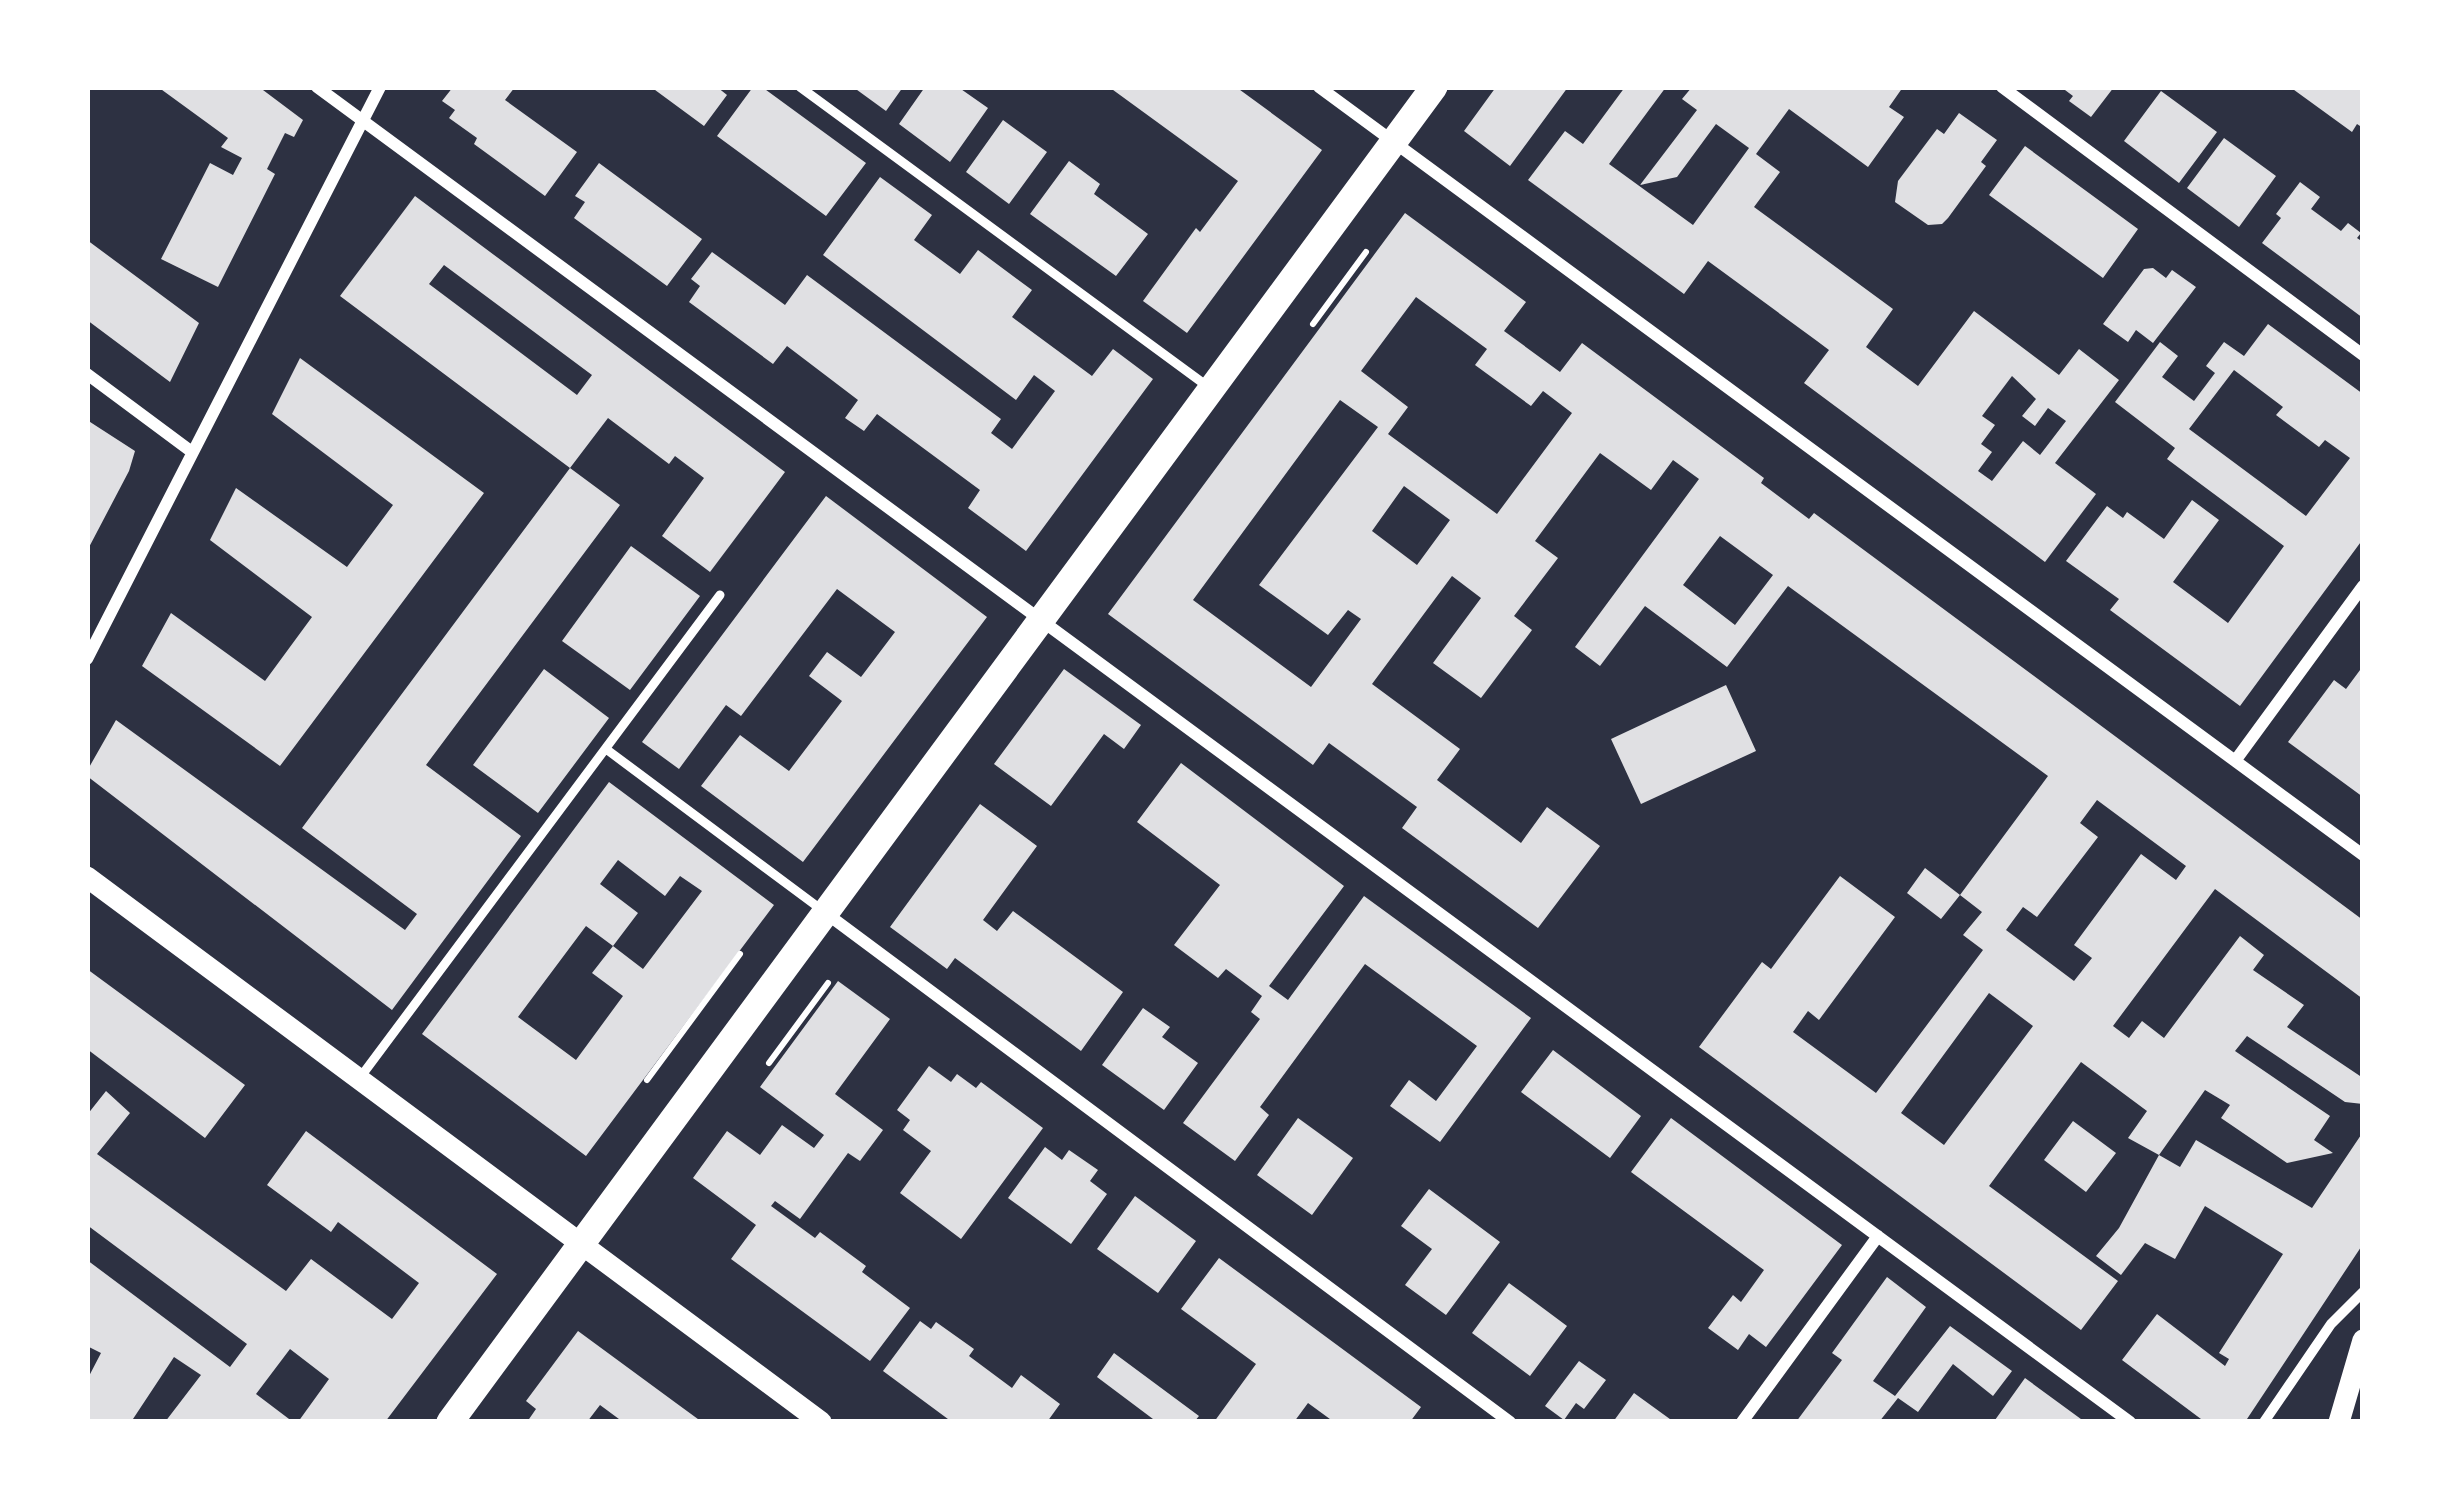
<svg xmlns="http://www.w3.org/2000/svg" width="2450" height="1509" viewBox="0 0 2450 1509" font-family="Signika,sans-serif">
<rect width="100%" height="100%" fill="#2d3142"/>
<!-- building -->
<path fill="#e0e0e3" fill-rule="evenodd" d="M158,87H259L303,120L294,137L285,133L267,169L275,174L218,287L161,259L210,163L233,175L242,158L221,147L228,138Z
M453,87H515L505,100L577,152L545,196L474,144L477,138L449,118L455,110L442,101Z
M651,87H717L727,95L704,126Z
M753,87H762L866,163L826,216L717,136Z
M853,87H903L886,111Z
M925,87H958L988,108L950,162L899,124Z
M1109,87H1236L1322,150L1187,333L1143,301L1196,228L1200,232L1238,181Z
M1496,87H1568L1510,166L1464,131Z
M1625,87H1666L1609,164L1693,225L1749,148L1716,124L1677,177L1640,185L1697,110L1682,99L1692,87H1903L1889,107L1904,117L1868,167L1789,109L1756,154L1780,172L1754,207L1893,309L1866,347L1918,386L1974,311L2059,375L2079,349L2119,380L2055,463L2096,494L2045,562L1804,383L1829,350L1817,341L1708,261L1684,294L1528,180L1565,131L1583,144ZM2012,376L2036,399L2022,416L2035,426L2048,408L2066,421L2040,455L2023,441L1992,481L1978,471L1992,452L1981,444L1995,425L1982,416Z
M2061,87H2114L2091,117L2069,101L2073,96Z
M2290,87H2363V128L2357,124L2352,132Z
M2161,91L2217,132L2179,183L2124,141Z
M1959,113L1997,140L1981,162L1986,166L1948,218L1942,224L1928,225L1895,202L1898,181L1937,129L1944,134Z
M1003,120L1047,152L1009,204L966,172Z
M2224,138L2276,176L2239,227L2187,188Z
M2025,146L2138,229L2103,278L1989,195Z
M1069,161L1100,184L1094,194L1148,234L1116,276L1030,214Z
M599,163L702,239L667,286L574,218L585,202L575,196Z
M880,177L932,215L914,240L960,274L978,250L1032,290L1012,317L1092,376L1113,349L1153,379L1026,551L968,508L980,490L877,414L864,431L845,418L858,400L787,346L773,364L689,302L700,286L691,279L712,252L785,305L807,275L1001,419L991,433L1012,449L1055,391L1034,375L1016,400L823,255Z
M2300,182L2320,197L2311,209L2341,231L2348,223L2361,233L2357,238L2363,242V318L2262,243L2281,218L2276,214Z
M415,196L785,472L710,572L662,536L704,478L675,456L669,464L608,418L570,468L340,296ZM444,265L592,375L577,395L429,284Z
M1405,213L1526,302L1504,331L1560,372L1582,343L1764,478L1761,483L1809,519L1814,513L2363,920V999L2215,889L2113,1026L2129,1038L2142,1021L2164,1038L2240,936L2264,955L2253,970L2304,1005L2287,1027L2363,1078V1104L2345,1102L2247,1036L2235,1051L2330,1116L2314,1140L2333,1153L2287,1163L2221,1118L2230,1105L2205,1090L2159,1155L2128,1138L2147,1111L2081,1062L1989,1186L2118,1281L2081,1330L1699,1047L1762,962L1771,969L1840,876L1895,917L1819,1020L1808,1011L1793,1032L1876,1093L1983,950L1963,935L1982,912L1960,895L1941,919L1907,893L1925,868L1960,895L2048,776L1788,586L1727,667L1645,606L1600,666L1575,647L1699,479L1673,460L1651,490L1600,453L1535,541L1558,558L1514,616L1532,630L1481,698L1433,663L1481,598L1452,576L1372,684L1460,749L1437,780L1521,843L1547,807L1600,846L1538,928L1402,828L1417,807L1329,743L1313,765L1108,614ZM1416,297L1487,349L1475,365L1531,406L1543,391L1572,413L1497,514L1388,434L1408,407L1361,371ZM1340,400L1378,427L1259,585L1328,635L1348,610L1361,619L1311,687L1193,600ZM1404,486L1450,520L1417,565L1372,531ZM1720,536L1773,575L1735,625L1683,585ZM2097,800L2186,866L2176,880L2141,854L2074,945L2092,958L2074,981L2006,930L2023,907L2037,917L2098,837L2080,823ZM1989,993L2033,1026L1944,1145L1901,1113Z
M87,240L199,323L170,382L87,320Z
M2153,268L2166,278L2172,270L2196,287L2153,343L2136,330L2128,342L2103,324L2144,269Z
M2268,324L2363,394V539L2240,706L2110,610L2119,599L2066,561L2107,506L2123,518L2127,512L2164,539L2192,500L2219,520L2173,582L2228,623L2284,546L2167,459L2175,448L2115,402L2160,342L2178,356L2162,377L2194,401L2215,373L2206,366L2224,342L2244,356ZM2234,370L2283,407L2276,415L2319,447L2325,440L2350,458L2306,516L2189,429Z
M300,358L484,493L280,766L142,666L171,613L265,681L312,617L210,540L236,488L347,567L393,505L272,414Z
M87,420L135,451L129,471L87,551Z
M570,468L620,505L426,765L521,836L392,1010L87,776V771L116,720L405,930L417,914L302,828Z
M826,496L987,617L803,862L701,786L740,735L789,771L842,701L809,676L827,652L861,677L895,632L837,589L741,716L726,705L679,769L642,742Z
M631,546L700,596L630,690L562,641Z
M2363,666V797L2288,742L2334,680L2346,689Z
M544,669L609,718L538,813L473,765Z
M1064,669L1141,725L1124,749L1104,734L1051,806L994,764Z
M1726,685L1756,751L1641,804L1611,739Z
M1181,763L1344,886L1269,986L1288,1000L1364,896L1531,1018L1440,1142L1390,1106L1409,1080L1436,1101L1477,1046L1365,964L1260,1107L1269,1115L1235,1161L1183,1123L1260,1019L1251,1012L1262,996L1226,969L1218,978L1174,945L1220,885L1137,822Z
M609,782L774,905L586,1156L422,1034ZM618,860L665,896L680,876L702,891L643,969L613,946L638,913L600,884ZM586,926L613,946L592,973L623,996L576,1060L518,1017Z
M980,804L1037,846L983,920L997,931L1013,911L1123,992L1081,1051L955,958L947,969L890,927Z
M87,969L245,1085L205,1138L87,1049Z
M838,981L890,1019L835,1094L883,1130L860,1161L848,1153L800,1219L775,1201L771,1206L815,1238L820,1232L866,1266L862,1272L910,1308L870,1361L731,1259L756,1225L693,1178L727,1131L760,1155L782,1125L814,1148L824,1135L760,1087Z
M1143,1008L1170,1027L1162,1037L1198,1063L1164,1110L1102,1065Z
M1553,1050L1641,1116L1610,1158L1521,1092Z
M929,1066L951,1082L957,1074L976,1088L981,1082L1043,1128L961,1239L900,1193L931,1151L903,1130L910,1120L897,1110Z
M106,1091L130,1113L97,1154L286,1291L311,1259L392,1319L419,1283L338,1222L331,1232L267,1185L306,1131L497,1274L385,1422H298L329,1379L290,1349L256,1394L293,1422H165L201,1375L174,1357L131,1422H87V1380L101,1353L87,1346V1260L230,1367L247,1344L87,1225V1115Z
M1298,1118L1353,1158L1312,1215L1257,1175Z
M1671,1118L1842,1245L1766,1347L1749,1334L1738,1350L1708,1328L1733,1295L1741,1302L1764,1270L1631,1172Z
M2073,1121L2116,1153L2086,1192L2044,1160Z
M2363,1132V1244L2245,1422H2205L2122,1360L2157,1314L2225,1366L2229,1359L2219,1353L2283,1254L2205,1206L2175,1259L2145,1243L2121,1275L2096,1256L2119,1228L2159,1155L2180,1167L2196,1140L2312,1208Z
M1045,1147L1062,1160L1069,1150L1098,1170L1090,1181L1107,1194L1071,1244L1008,1198Z
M1429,1189L1500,1242L1446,1315L1405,1285L1432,1249L1401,1226Z
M1135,1196L1196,1241L1158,1293L1097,1249Z
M1219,1258L1421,1407L1410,1422H1334L1308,1403L1294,1422H1214L1256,1364L1181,1309Z
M1887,1277L1926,1307L1873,1381L1895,1396L1950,1326L2012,1371L1993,1396L1953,1364L1918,1412L1898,1398L1879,1422H1796L1842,1360L1832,1353Z
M1509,1283L1567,1326L1530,1376L1472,1333Z
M920,1321L931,1329L936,1322L974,1349L969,1356L1012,1388L1021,1375L1060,1404L1047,1422H952L883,1371Z
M578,1331L676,1403L702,1422H623L600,1405L587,1422H527L536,1409L526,1401Z
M1114,1353L1199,1416L1194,1422H1157L1097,1377Z
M1579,1361L1606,1380L1584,1409L1576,1403L1564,1420L1545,1406Z
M2025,1378L2085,1422H1998L1995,1420Z
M1634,1393L1674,1422H1613Z"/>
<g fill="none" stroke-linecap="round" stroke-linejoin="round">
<!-- path -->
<path stroke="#fff" stroke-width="6" d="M1313,324L1366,252
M769,1063L828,983
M647,1080L740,954"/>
<!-- service -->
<path stroke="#fff" stroke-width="9" d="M800,87L1207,386
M606,749L822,910
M359,1079L720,595"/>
<!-- pedestrian -->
<path stroke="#fff" stroke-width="10" d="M2264,1422L2331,1324L2363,1292"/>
<!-- minor -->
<path stroke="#fff" stroke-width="12" d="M317,87L2130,1422
M1319,87L2363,855
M2002,87L2363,355
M87,374L192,452
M87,659L380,87
M2235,761L2363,586
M827,914L1510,1422
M1742,1422L1878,1236"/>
<!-- tertiary -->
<path stroke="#fff" stroke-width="21" d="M87,877L821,1422
M2339,1422L2363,1340"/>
<!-- primary -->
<path stroke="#fff" stroke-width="27" d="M450,1422L1434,87"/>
</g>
<!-- border -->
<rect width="2450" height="1509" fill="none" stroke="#ffffff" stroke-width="180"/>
</svg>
